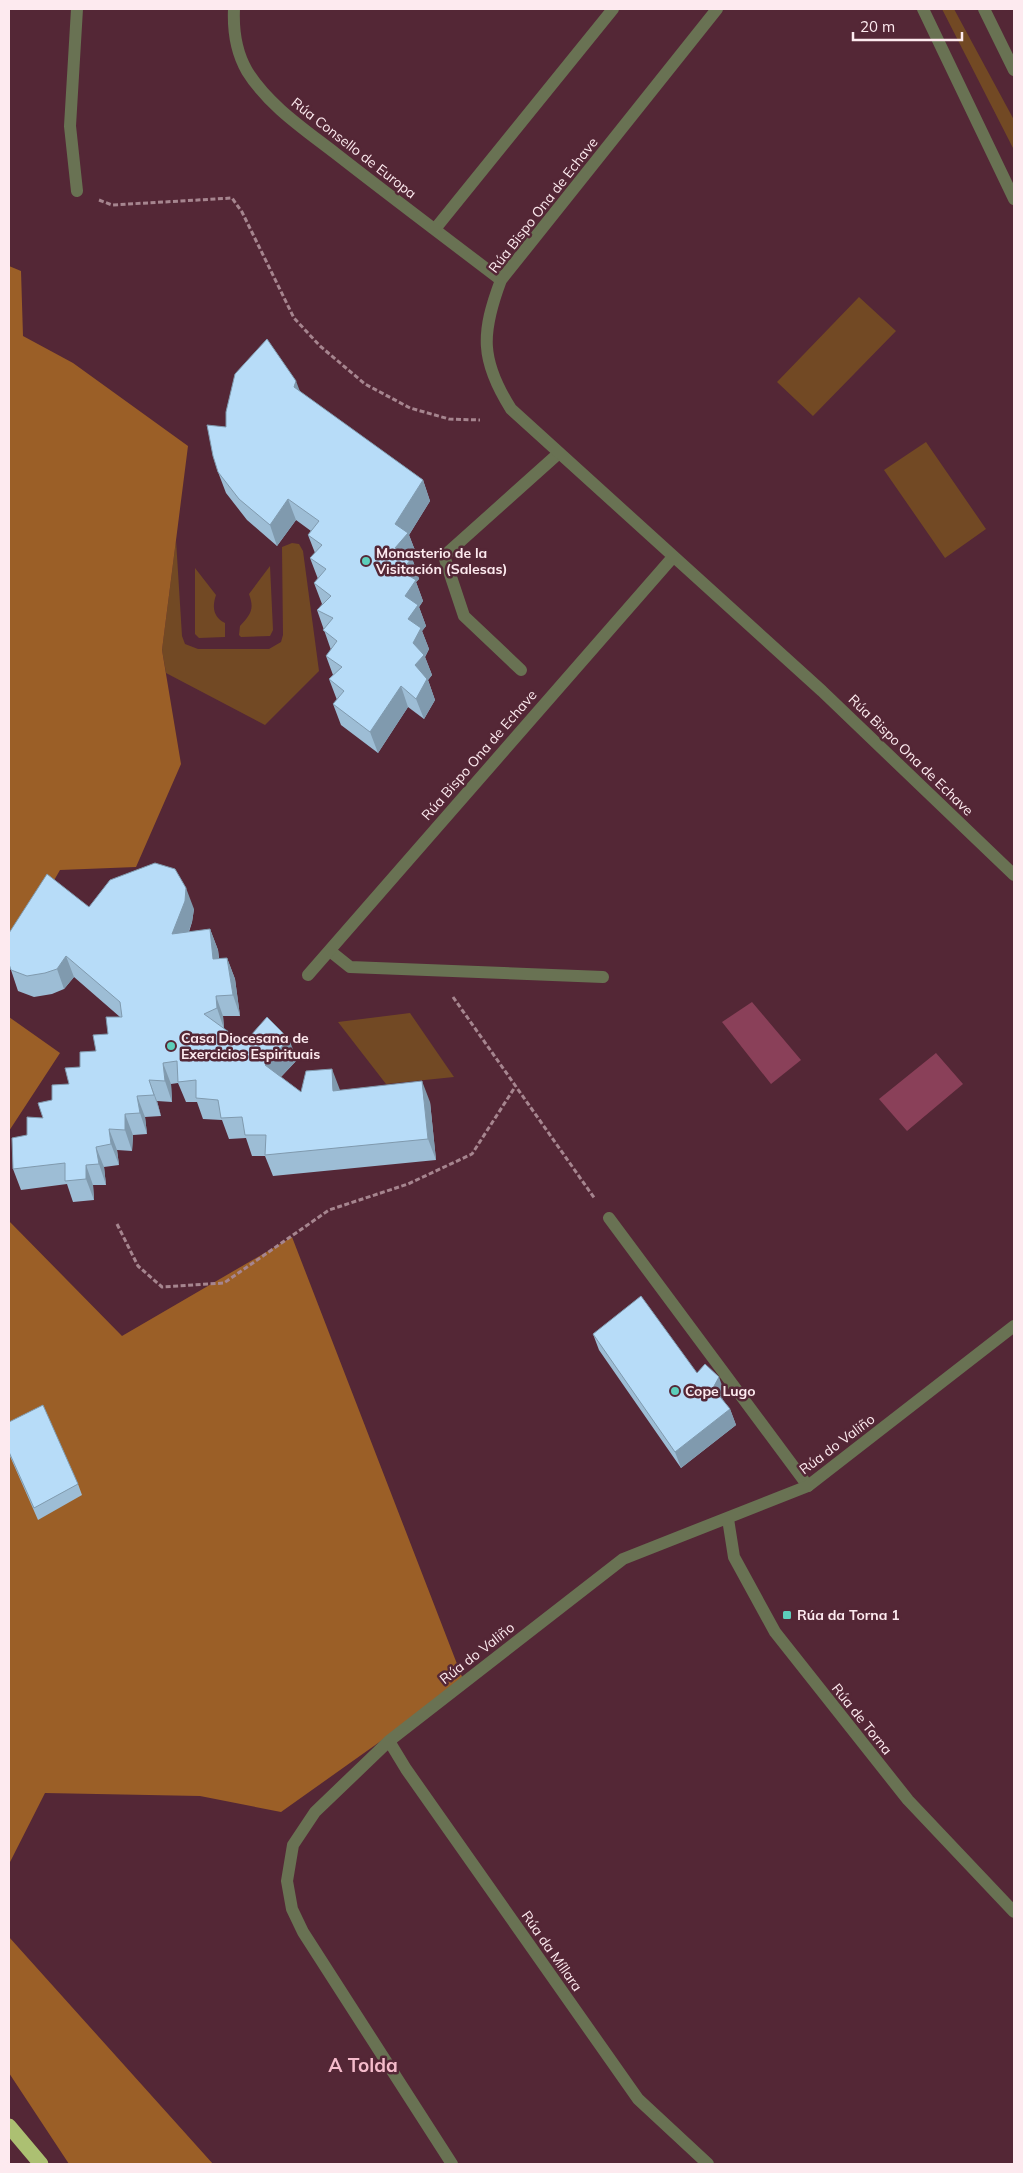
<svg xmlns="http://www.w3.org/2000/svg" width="1023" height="2173" viewBox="0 0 1023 2173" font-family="Mulish,sans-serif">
<rect width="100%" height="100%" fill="#542736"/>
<!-- green -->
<path fill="#724924" d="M942,9H954L1014,120V150Z
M859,297L896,331L813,416L777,382Z
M926,442L986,529L945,558L884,470Z
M176,540L182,636L185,644L198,649H269L281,642L283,635L282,547L292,543L299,544L303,551L319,671L265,725L166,673L162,650Z
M270,566L273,630L270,636L241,637L239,635L240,626C250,615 255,610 249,594Z
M195,568L216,595C212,607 213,617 225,623V637L199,638L195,634Z
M410,1013L454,1077L386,1084L338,1022Z"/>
<!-- forest -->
<path fill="#9b5f27" d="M9,266L21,271L23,336L73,363L188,446L162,650L181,764L136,867L60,870L9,959Z
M9,1017L60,1053L9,1131Z
M9,1221L122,1336L292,1237L464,1682L281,1812L200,1796L45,1793L9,1864Z
M9,1937L213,2164H69L9,2073Z"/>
<!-- water -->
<path fill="#8a4059" d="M752,1002L801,1060L771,1084L722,1022Z
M936,1053L963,1084L907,1131L879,1099Z"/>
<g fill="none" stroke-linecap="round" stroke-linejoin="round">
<!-- path -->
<path stroke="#a6858f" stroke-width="3" stroke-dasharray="5 2.5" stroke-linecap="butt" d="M99,200L112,205L232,198L242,212L294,318L320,346L365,384L410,408L449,419L480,420
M453,997L595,1199
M117,1224L138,1266L162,1287L224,1283L329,1210L408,1184L472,1154L515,1087"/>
<!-- lane -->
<path stroke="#697253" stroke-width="12" d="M521,670L464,616L444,556L559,453
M330,951L350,967L603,977
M609,1218L808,1486"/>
<!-- street -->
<path stroke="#697253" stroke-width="12" d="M77,9L70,126L77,191
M234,9C233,31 236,52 247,71C268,105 304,129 335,153C390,196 446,238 501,280
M717,9L501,280C481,333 480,360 511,409L822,691L1014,875
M923,9L1014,199
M984,9L1014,70
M435,229L613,9
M308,975L673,557
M728,1519L734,1557L775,1632L908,1800L1014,1912
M389,1741L406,1769L638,2099L708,2164
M452,2164L303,1932L292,1909L287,1881L293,1845L315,1812L389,1741L623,1559L808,1486L1014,1326"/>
<!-- highway -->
<path stroke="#acc072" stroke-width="15" d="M9,2126L41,2164"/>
</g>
<!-- wall -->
<path fill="#9dbdd5" d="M300,392L423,480L430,501L409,535L416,553L412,558L419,579L416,582L423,601L419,607L426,626L422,631L429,649L425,657L432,675L428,680L435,700L424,719L408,707L378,753L341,725L333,704L337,700L329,679L333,675L326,656L331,650L317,610L322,604L314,583L318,579L310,558L315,553L308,535L311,531L296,520L277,546L247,520L226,493L218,472L226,427Z
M89,907L194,909L192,922L189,932L210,929L218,950L219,958H227L235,979L240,1016H223L224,1029L244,1043L297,1060L281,1077L301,1092L340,1090L430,1102L436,1160L273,1176L265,1156H252L246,1138L229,1139L222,1120L203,1119L197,1102H186L178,1083L171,1084L172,1102L157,1101L161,1116L145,1117L147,1134L133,1135L132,1151L117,1150L119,1165L104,1167L106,1185H93L94,1200L73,1202L67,1184L21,1190L13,1169L27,1135L43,1118L52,1100L69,1084L80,1067L96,1051L120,1017L74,977L64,989L52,994L34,997L18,991L9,964Z
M593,1334L697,1373L725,1394L722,1399L730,1409L736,1425L681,1468L599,1350Z
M9,1422L78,1484L82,1495L38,1520L9,1454Z"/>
<!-- shaded-wall -->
<path fill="#809aae" d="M296,381L304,402L294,387Z
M423,480L430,501L409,535L416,553L412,558L419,579L416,582L423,601L419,607L426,626L422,631L429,649L425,657L432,675L428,680L435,700L424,719L416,699L415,665L413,643L408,619L401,571L395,548V524Z
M288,499L296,520L277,546L270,525Z
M401,686L408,707L378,753L370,732Z
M186,888L194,909L192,922L180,955L172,934Z
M210,929L218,950L221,980L213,959Z
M66,956L74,977L64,989L57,969Z
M227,958L235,979L240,1016L233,995Z
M216,996L223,1016L224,1029L217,1008Z
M289,1039L297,1060L272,1086L265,1065Z
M163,1063L171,1084L172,1102L165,1081Z
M332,1069L340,1090L333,1091Z
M149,1080L157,1101L161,1116Z
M422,1081L430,1102L436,1160L428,1139Z
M137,1096L145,1117L147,1134L140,1113Z
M125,1114L133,1135L132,1151L125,1130Z
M109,1129L117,1150L119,1165L111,1144Z
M96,1147L104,1167L106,1185L99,1164Z
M86,1165L93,1185L94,1200L86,1179Z
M719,1377L725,1394L719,1404L713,1388Z
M730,1409L736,1425L681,1468L675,1452Z"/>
<!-- building -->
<path fill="#b7dcf8" stroke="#809aae" d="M267,339L296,381L294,387L423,480L395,524L408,533L395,548L412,558L401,571L416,580L405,596L418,605L408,619L421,628L413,643L424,655L415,665L427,679L416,699L401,686L370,732L333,704L344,691L329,679L342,667L326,656L337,641L323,630L333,618L317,610L331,596L314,583L326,569L310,558L322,545L308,535L319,521L288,499L270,525L239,499L218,472L213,456L207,425L226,427V412L235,374Z
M155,863L175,869L186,888L185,901L172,934L210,929L213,959L227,958L233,995L216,996L217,1008L204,1014L244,1043L267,1017L289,1039L265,1065L301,1092L306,1071L332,1069L333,1091L422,1081L428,1139L265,1155L266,1135H245L242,1117L221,1118L218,1100L196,1098V1080L178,1082L177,1061L163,1063L165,1081L149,1080L154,1095L137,1096L140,1113L125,1114V1130L109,1129L111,1144L96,1147L99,1164L86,1165V1179L65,1181V1163L13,1169L12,1138L27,1135V1117L43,1118L38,1103L52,1100V1085L69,1084L65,1068L80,1067V1052L96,1051L93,1035L108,1034L106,1017H122L120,1002L66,956L57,969L45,973L27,976L11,970L9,964V933L47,874L89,907L110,880Z
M641,1296L697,1373L705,1364L719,1377L713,1388L730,1409L675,1452L593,1334Z
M43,1405L78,1484L34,1508L9,1452V1422Z"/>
<!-- markers -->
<g fill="#5cceba" stroke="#542736" stroke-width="2">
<circle cx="366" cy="561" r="5"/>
<circle cx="171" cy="1046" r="5"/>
<circle cx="675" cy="1391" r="5"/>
<rect x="782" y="1610" width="10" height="10" rx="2.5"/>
</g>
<g text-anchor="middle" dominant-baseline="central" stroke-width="5" stroke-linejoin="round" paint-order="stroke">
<!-- street labels -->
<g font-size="14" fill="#fdeaef" stroke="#542736">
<text transform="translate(354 148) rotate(38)">Rúa Consello de Europa</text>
<text transform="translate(543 205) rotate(-52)">Rúa Bispo Ona de Echave</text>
<text transform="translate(479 755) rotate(-49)">Rúa Bispo Ona de Echave</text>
<text transform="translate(911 755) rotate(44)">Rúa Bispo Ona de Echave</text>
<text transform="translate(837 1444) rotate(-37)">Rúa do Valiño</text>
<text transform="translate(477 1653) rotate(-38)">Rúa do Valiño</text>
<text transform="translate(862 1719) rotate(51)">Rúa de Torna</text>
<text transform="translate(552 1951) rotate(55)">Rúa da Míllara</text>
</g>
<!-- poi labels -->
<g font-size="14" font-weight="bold" fill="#fdeaef" stroke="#542736" text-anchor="start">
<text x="376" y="553">Monasterio de la<tspan x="376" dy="16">Visitación (Salesas)</tspan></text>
<text x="181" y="1038">Casa Diocesana de<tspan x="181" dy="16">Exercicios Espirituais</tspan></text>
<text x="685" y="1391">Cope Lugo</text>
<text x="797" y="1615">Rúa da Torna 1</text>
</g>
<!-- district labels -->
<g font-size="19" font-weight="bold" fill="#f5bbcb" stroke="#542736">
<text x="363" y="2065">A Tolda</text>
</g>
</g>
<!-- border -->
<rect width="1023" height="2173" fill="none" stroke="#fdeaef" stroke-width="20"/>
<!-- scale -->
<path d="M853 32v8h109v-8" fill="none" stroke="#fdeaef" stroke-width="2.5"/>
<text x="860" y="32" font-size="15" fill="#fdeaef" stroke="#542736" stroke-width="4" paint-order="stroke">20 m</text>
</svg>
